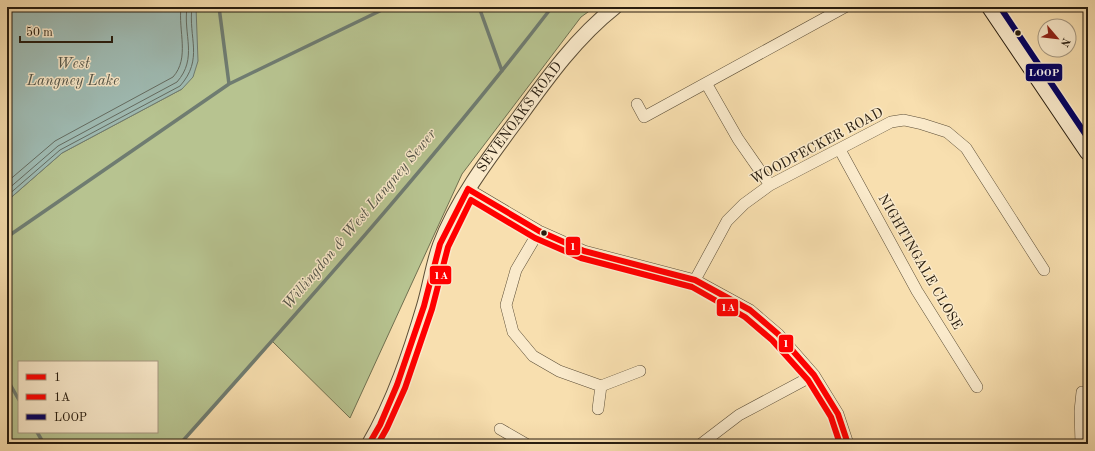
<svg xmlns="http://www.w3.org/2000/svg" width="1095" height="451" viewBox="0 0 1095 451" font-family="'Old Standard TT',serif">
<rect width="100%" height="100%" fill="#f8dfaf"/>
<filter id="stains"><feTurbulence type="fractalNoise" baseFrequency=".005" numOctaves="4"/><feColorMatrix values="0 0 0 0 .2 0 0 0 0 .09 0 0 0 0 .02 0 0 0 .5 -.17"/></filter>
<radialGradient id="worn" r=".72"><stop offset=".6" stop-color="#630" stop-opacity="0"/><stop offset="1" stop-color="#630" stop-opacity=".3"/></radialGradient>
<!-- green -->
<path fill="#b7c390" stroke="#707050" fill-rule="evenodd" d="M196,7H595L581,17L462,174L350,418L272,341L180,444H7V201L62,153L182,89ZM19,362H157V432H19Z"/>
<!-- water -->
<path fill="#9fbbb3" stroke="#6f7c71" d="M7,7H196L198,61L193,77L182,89L62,153L7,201Z"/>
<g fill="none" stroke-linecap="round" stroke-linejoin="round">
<!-- shore -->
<path stroke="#646c61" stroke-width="1" d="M7,182L55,141L173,77C190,58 178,31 181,7
M7,190L58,146L177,82C198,58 183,35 187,7
M7,196L60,150L180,86C204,59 188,38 192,7"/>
<!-- stream -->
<path stroke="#6f7c71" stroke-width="3.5" d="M219,7L229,84
M479,7L502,71
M7,237L229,84L388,7
M7,379L19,400
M37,432L44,444
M180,444C307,302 435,159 552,7"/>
<defs>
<path id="minor" d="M706,83L738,139L770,185
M637,104L644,117L845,7
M840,150L917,291L977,387
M468,189L539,231L584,251L695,280L750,310L778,334L814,375L838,414L848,444
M539,231L516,270L506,305L513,332L533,356L559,371L601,386L640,371
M695,280L727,221L744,204L770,185L891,122L904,120L922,124L947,132L966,148L1044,270
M598,409L601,386
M500,429L526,444
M701,444L739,415L814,375
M1081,444L1080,411L1082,392"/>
<g id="tertiary">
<path id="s1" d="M369,444C394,401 410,353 424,306C430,286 433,264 440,245C457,199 491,155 520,116C548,77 577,37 615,7"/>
</g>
<path id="secondary" d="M990,7L1088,152"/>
</defs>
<!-- minor casing -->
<use href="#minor" stroke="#5c4e37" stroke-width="12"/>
<!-- tertiary casing -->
<use href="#tertiary" stroke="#5c4e37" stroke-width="16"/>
<!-- secondary casing -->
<use href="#secondary" stroke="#281d0f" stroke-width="18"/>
<!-- minor -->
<use href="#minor" stroke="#faeacb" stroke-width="11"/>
<!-- tertiary -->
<use href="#tertiary" stroke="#faeacb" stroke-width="14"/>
<!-- secondary -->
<use href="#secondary" stroke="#faeacb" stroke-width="16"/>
<defs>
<path id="bus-1" d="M468,189L539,231L584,251L695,280L750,310L778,334L814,375L838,414L848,444
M369,444L380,425L397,385L424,306L440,244L468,189"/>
<path id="bus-2" d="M378,444L387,428L405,388L432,309L448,247L471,200L535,238L581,258L692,287L745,317L772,340L808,380L831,417L840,444"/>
<path id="bus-3" d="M1000,7L1088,138"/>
</defs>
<!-- bus-1 casing -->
<use href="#bus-1" stroke="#faeacb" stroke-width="9"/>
<!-- bus-2 casing -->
<use href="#bus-2" stroke="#faeacb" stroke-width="9"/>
<!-- bus-3 casing -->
<use href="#bus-3" stroke="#faeacb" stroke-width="9"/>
<!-- bus-1 -->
<use href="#bus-1" stroke="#f00" stroke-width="6"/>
<!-- bus-2 -->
<use href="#bus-2" stroke="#f00" stroke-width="6"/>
<!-- bus-3 -->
<use href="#bus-3" stroke="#000060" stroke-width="6"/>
</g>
<!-- markers -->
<g fill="#281d0f" stroke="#faeacb" stroke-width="1.5">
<circle cx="1018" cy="33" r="3.5"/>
<circle cx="544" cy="233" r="3.5"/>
</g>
<g text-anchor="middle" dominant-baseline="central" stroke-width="3" stroke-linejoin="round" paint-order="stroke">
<!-- street labels -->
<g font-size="14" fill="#281d0f" stroke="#faeacb">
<text stroke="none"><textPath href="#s1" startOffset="363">SEVENOAKS ROAD</textPath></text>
<text transform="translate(817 146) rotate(-28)">WOODPECKER ROAD</text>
<text transform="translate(920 262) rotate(60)">NIGHTINGALE CLOSE</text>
</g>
<!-- water labels -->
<g font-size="15" font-style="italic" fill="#525448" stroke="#faeacb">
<text x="73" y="64">West<tspan x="73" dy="17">Langney Lake</tspan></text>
<text transform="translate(360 220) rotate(-50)">Willingdon &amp; West Langney Sewer</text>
</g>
</g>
<g stroke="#faeacb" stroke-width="1.5">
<rect x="1025" y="63" width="38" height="19" rx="4" fill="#000060"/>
<rect x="565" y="236" width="16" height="20" rx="4" fill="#f00"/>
<rect x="429" y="265" width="23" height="20" rx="4" fill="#f00"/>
<rect x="716" y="298" width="23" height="19" rx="4" fill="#f00"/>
<rect x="778" y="334" width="16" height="19" rx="4" fill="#f00"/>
</g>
<g font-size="11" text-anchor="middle" font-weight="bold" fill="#fff">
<text x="1044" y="76">LOOP</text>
<text x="573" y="250">1</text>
<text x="441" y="279">1A</text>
<text x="728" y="311">1A</text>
<text x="786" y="347">1</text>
</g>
<!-- margin -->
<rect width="1095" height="451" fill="none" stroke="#f8dfaf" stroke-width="24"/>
<rect x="8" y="8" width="1079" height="435" fill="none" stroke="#281d0f" stroke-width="2"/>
<rect x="12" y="12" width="1071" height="427" fill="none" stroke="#281d0f"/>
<!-- legend -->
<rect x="18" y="361" width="140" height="72" fill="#faeacb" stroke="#a69880"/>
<rect x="26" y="374" width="20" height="6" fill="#ff0000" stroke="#a69880"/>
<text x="54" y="381" font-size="12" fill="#281d0f">1</text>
<rect x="26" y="394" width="20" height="6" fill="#ff0000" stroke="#a69880"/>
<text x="54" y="401" font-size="12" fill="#281d0f">1A</text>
<rect x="26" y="414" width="20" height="6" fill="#000060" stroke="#a69880"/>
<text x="54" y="421" font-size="12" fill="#281d0f">LOOP</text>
<!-- north arrow -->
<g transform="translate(1057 38) rotate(118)"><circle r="19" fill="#faeacb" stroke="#a69880"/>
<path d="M0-3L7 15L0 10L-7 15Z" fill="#8f2418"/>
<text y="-6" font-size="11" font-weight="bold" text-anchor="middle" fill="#281d0f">N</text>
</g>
<!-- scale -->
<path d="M20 36v6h92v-6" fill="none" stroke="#281d0f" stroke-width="2"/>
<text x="26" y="36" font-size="12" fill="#281d0f" stroke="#faeacb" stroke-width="3" paint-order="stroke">50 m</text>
<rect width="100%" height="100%" filter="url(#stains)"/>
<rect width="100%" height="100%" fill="url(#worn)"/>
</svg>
